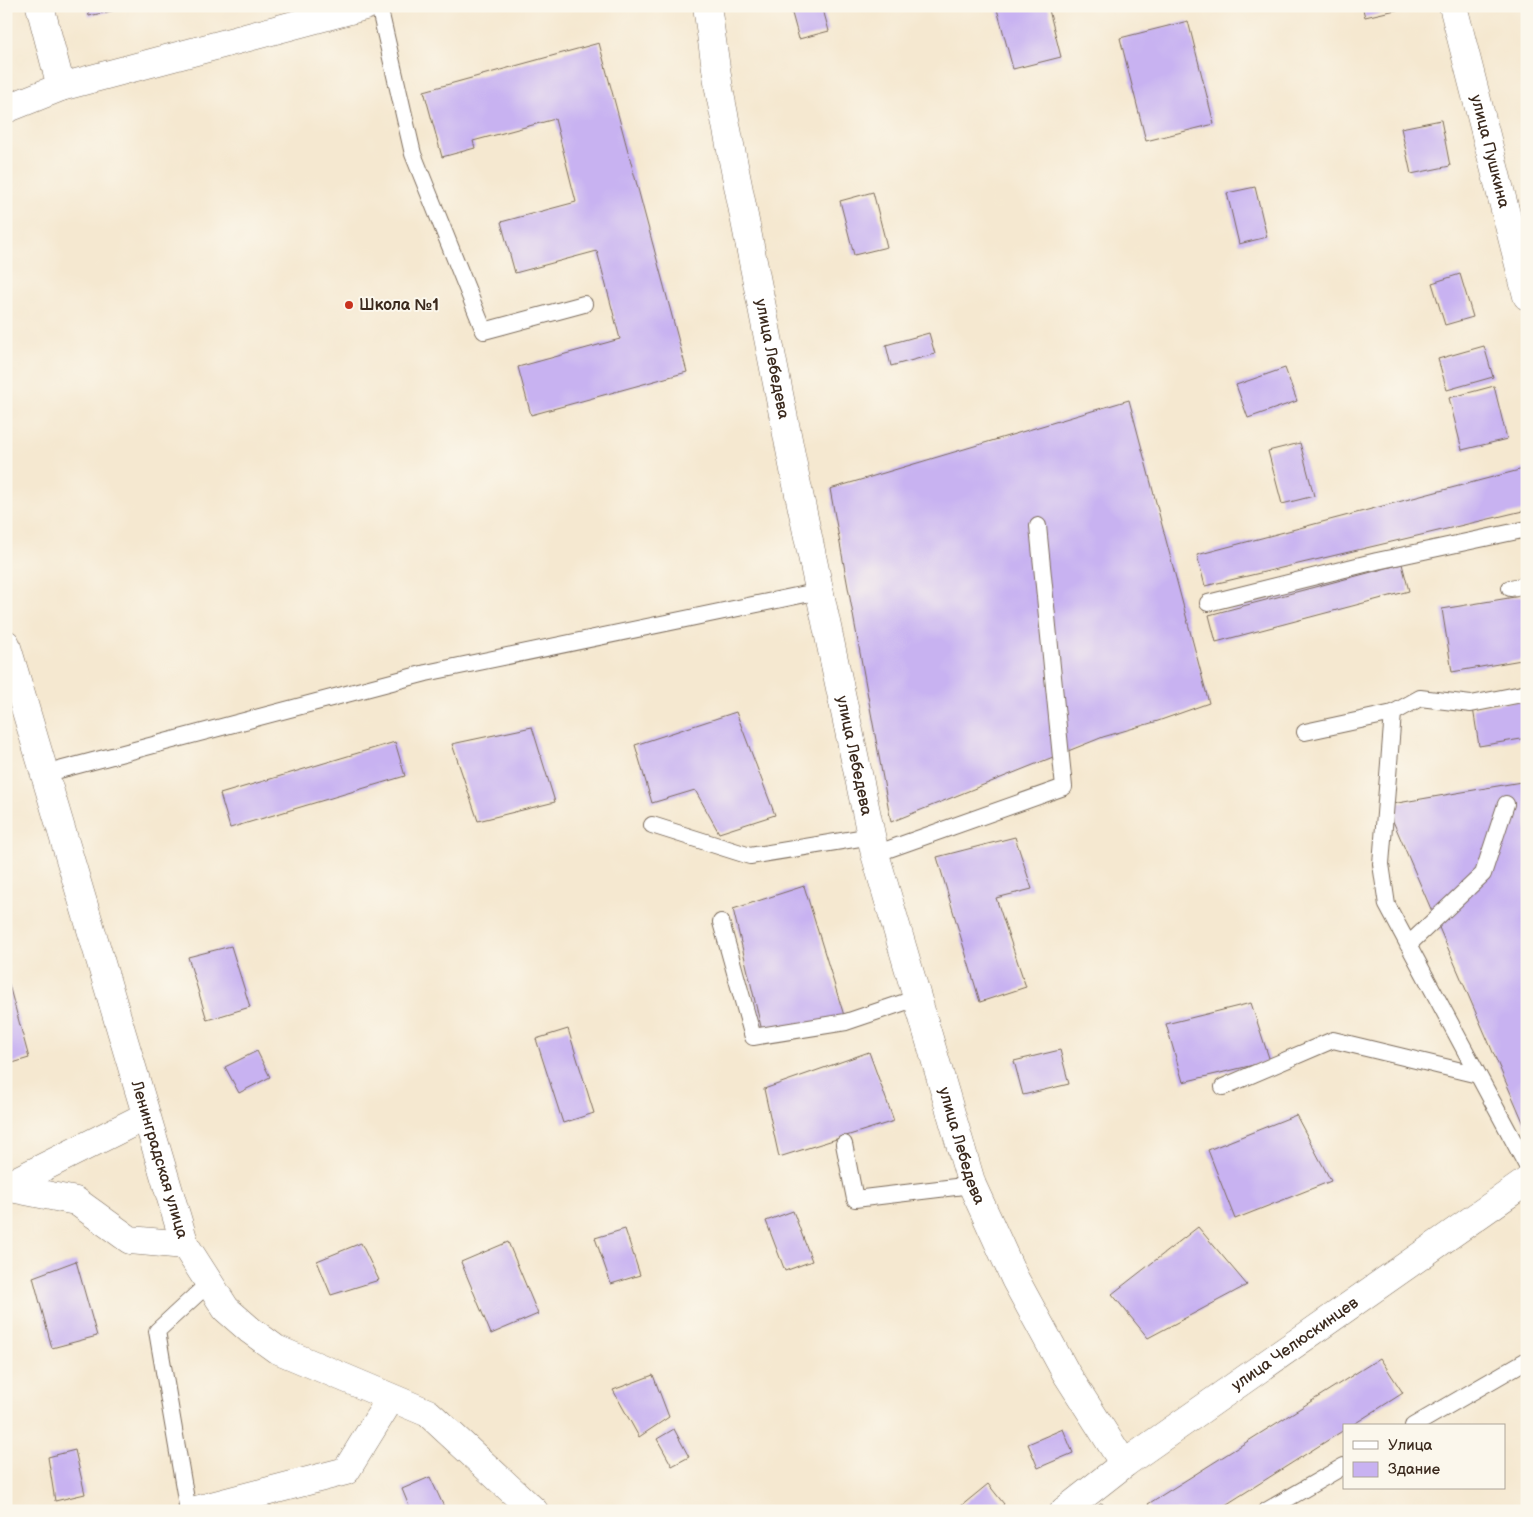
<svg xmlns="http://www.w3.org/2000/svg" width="1533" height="1517" viewBox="0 0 1533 1517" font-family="'Balsamiq Sans',sans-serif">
<rect width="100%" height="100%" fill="#fbf7ec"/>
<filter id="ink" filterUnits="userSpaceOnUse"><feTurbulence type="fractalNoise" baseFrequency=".02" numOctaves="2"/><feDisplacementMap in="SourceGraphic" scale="10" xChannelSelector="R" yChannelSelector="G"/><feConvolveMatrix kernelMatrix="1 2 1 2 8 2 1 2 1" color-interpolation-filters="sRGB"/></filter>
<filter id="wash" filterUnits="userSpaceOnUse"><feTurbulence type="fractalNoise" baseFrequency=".0096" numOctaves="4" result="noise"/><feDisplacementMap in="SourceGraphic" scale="20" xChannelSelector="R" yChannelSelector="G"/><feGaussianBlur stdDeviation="1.12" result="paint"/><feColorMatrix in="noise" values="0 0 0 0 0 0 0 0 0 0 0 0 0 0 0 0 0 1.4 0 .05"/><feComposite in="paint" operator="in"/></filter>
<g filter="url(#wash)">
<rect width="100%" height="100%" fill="#f5e8d0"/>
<g id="blocks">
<!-- building -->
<path fill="#c8b2f1" d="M87,6H129V7L89,16Z
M790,6H822L829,31L799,39Z
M1010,6H1048L1061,57L1013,69L997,9Z
M1362,6H1409V7L1365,17Z
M1188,21L1214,124L1146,141L1120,38Z
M599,43L687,372L531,415L518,367L620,339L597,251L515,273L501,222L576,202L555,119L473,141L475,148L442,157L424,91Z
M1441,120L1450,166L1411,174L1401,128Z
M1255,187L1267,237L1239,244L1227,193Z
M873,192L887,247L854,255L840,201Z
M1460,274L1473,317L1445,325L1432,283Z
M929,333L935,354L891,366L886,345Z
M1484,346L1493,377L1447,390L1438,359Z
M1285,368L1297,401L1248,418L1236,385Z
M1494,386L1507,439L1462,450L1449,398Z
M1129,400L1209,703L1158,721L1103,737L891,822L830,489Z
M1300,443L1314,496L1282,504L1268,451Z
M1527,468V510L1205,586L1197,555Z
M1402,564L1409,591L1216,642L1209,615Z
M1527,595V659L1452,672L1442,609Z
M1527,699V738L1479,746L1473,708Z
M736,712L775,815L719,833L695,790L652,803L635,745Z
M532,727L555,802L478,821L452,744Z
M395,742L405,776L230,828L220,794Z
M1527,781V1131L1386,805Z
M1015,837L1032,889L996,898L1026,987L980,1002L937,857Z
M804,886L846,1022L763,1035L733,909Z
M231,946L250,1007L207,1020L188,957Z
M6,974L29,1058L6,1065Z
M1251,1003L1270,1061L1183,1082L1166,1024Z
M568,1029L594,1113L563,1123L536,1039Z
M1060,1050L1069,1084L1023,1095L1014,1061Z
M257,1051L270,1077L239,1093L225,1067Z
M869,1052L894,1121L779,1157L764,1089Z
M1296,1115L1331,1181L1235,1219L1208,1150Z
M793,1211L812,1261L785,1271L766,1221Z
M1198,1227L1247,1285L1148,1338L1112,1294Z
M625,1229L640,1275L611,1284L595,1238Z
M508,1242L538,1314L491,1334L461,1262Z
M361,1243L379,1280L331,1295L317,1261Z
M76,1261L97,1336L52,1348L33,1277Z
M1380,1358L1403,1393L1351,1426H1344V1430L1216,1511H1152L1148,1504Z
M653,1375L669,1417L639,1437L613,1390Z
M674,1429L689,1457L672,1466L657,1439Z
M1063,1429L1073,1453L1038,1468L1028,1444Z
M75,1450L85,1494L55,1501L48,1457Z
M430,1477L446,1511H411L402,1489Z
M988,1484L1004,1504L998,1511H955Z
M1102,1503L1108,1511H1091Z"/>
</g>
</g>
<g filter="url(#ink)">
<use href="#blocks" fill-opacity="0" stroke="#7c6c5c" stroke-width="1"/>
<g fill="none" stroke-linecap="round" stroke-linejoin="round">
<defs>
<path id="lane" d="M379,6L413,154L484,331L584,304
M1510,588L1527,585
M1208,603L1377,561L1527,529
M1393,713L1381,864L1387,905L1527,1166
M1305,732L1393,713L1420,698L1471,704L1527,693
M44,774L426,673L820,591
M652,825L750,856L872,836
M875,854L1064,787L1038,526
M721,922L753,1037L846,1022L917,998
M1408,945L1483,874L1506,804
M1223,1087L1333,1040L1478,1075
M844,1144L855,1199L972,1185
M1413,1426L1527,1360
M188,1511L157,1331L209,1283
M1266,1511L1344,1466"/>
<g id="street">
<path d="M40,6L61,87"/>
<path id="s1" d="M707,6L719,89L796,480L875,854L972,1185L1015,1279L1066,1373L1124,1464"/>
<path id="s2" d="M1453,6L1527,296"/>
<path d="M6,109L61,87L365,6"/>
<path id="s3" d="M6,644L185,1245L226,1309L250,1330L276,1349L428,1413L534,1511"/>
<path d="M6,1186L146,1116"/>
<path d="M6,1187L76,1201L130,1240L185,1245"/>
<path d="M192,1511L346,1471L391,1398"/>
<path id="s4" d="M1064,1511L1124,1464L1527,1181"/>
</g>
</defs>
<!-- lane casing -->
<use href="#lane" stroke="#7c6c5c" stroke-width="18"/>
<!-- street casing -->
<use href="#street" stroke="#7c6c5c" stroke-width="29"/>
<!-- lane -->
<use href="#lane" stroke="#fff" stroke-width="16"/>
<!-- street -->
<use href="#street" stroke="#fff" stroke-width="28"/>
</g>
</g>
<!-- markers -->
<circle fill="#c8321e" stroke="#fbf7ec" stroke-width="2" cx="349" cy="305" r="5"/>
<g text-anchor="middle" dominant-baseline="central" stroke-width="4" stroke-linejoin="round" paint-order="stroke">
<!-- street labels -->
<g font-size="16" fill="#3b2a1e" stroke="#fbf7ec">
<text stroke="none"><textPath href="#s2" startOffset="150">улица Пушкина</textPath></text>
<text stroke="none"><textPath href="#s1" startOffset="359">улица Лебедева</textPath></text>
<text stroke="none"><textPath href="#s1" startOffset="764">улица Лебедева</textPath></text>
<text stroke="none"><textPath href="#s1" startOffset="1169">улица Лебедева</textPath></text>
<text stroke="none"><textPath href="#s3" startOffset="538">Ленинградская улица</textPath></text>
<text stroke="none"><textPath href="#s4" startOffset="285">улица Челюскинцев</textPath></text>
</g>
<!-- poi labels -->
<g font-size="16" font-weight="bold" fill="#3b2a1e" stroke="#fbf7ec" text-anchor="start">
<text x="359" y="305">Школа №1</text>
</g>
</g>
<!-- margin -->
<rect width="1533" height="1517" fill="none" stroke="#fbf7ec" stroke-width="25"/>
<!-- legend -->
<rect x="1343" y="1424" width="162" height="65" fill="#fbf7ec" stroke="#aea59a"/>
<rect x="1353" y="1441" width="25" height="8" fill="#ffffff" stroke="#aea59a"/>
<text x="1388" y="1450" font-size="15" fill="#3b2a1e">Улица</text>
<rect x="1353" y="1462" width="25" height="15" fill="#c8b2f1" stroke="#aea59a"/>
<text x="1388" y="1474" font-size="15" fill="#3b2a1e">Здание</text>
</svg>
